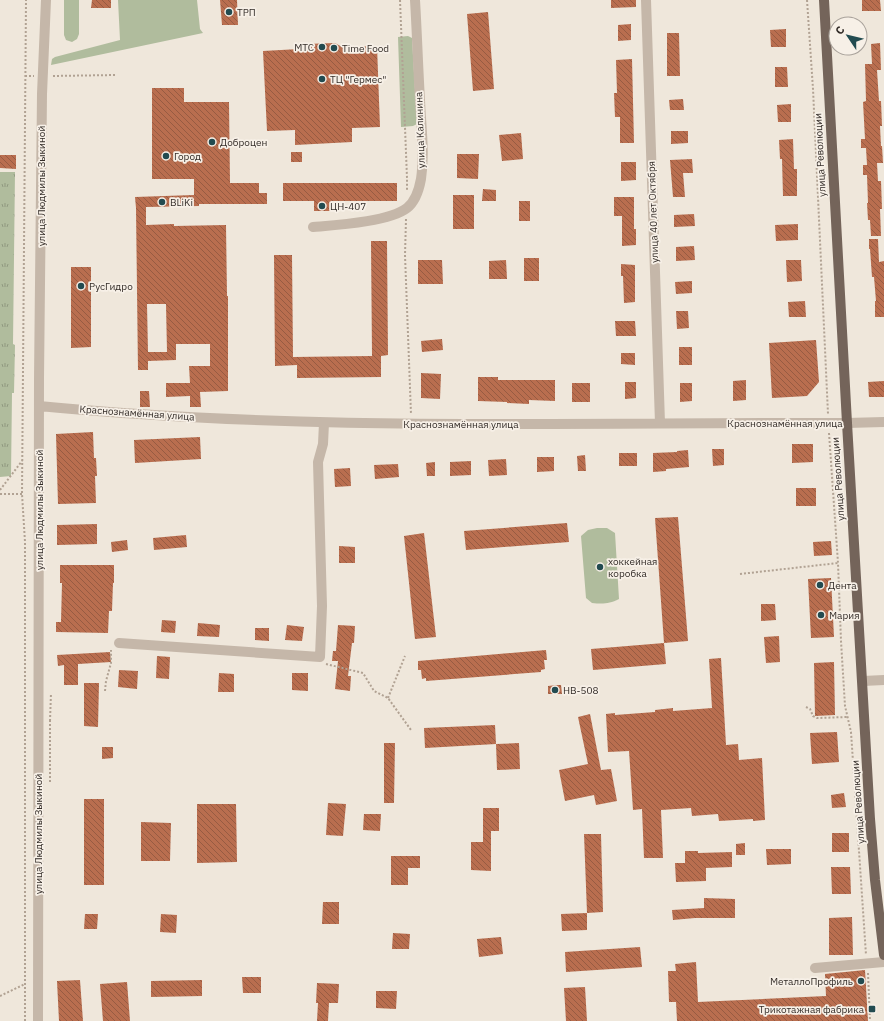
<svg xmlns="http://www.w3.org/2000/svg" width="884" height="1021" viewBox="0 0 884 1021" font-family="'IBM Plex Sans',sans-serif">
<defs>
<pattern id="park-tufts" width="24" height="20" patternUnits="userSpaceOnUse"><rect width="24" height="20" fill="#b0bc9d"/><path d="M3 7l-1-3M5 7V3M7 7l1-3M15 17l-1-3M17 17v-4M19 17l1-3" fill="none" stroke="#909980"/></pattern>
<pattern id="building-back-hatch" width="6" height="6" patternUnits="userSpaceOnUse"><rect width="6" height="6" fill="#b96e4f"/><path d="M-1 5l2 2M0 0l6 6M5-1l2 2" fill="none" stroke="#975b42"/></pattern>
</defs>
<rect width="100%" height="100%" fill="#efe7db"/>
<!-- green -->
<path fill="#b0bc9d" d="M64,0H79V34L77,39L72,42L66,40L64,35Z
M118,0H197L200,29L203,33L51,65L52,59L55,57L120,40Z
M408,36L412,38L417,124L413,126L401,127L398,37Z
M597,528H607L615,533L619,599C609,604 603,604 592,603L586,598L581,536L588,530Z"/>
<!-- park -->
<path fill="url(#park-tufts)" d="M0,172H15L13,344L15,345L14,393H12L11,476L0,477Z"/>
<!-- building -->
<path fill="url(#building-back-hatch)" fill-rule="evenodd" d="M92,0H111V8H91Z
M220,0H237L238,25H222Z
M611,0H636V7L611,8Z
M862,0H880L881,11H862Z
M488,12L494,89L473,91L467,14Z
M631,24V40L618,41V25Z
M786,29V47H771L770,30Z
M667,33H679L680,76H667Z
M335,43L342,47L377,46L380,127L352,128V142L295,145V130L267,131L263,51L299,49L305,44Z
M880,43L881,70H877L879,101H881L882,126H880L881,146H882L883,163H877L878,181H881L882,209H880L881,236H871L870,220H868L867,203H868L867,175H863V165H867L866,148H861V139H865L863,102L866,101L865,64H872L871,44Z
M632,59L634,143H620V117H615L614,93H617L616,60Z
M775,67H787L788,87H775Z
M152,88H184V102H229L230,183H259V193H267V204H199V206L146,207V225L174,224V226L226,225L227,296H228V391L200,392L201,407H190V396L166,397V383H190L189,366H210V344H176V360L148,361V370H138L136,208L135,197L194,195V179H152ZM147,304H166L167,352H148Z
M683,99L684,110H670L669,100Z
M791,104V122H778L777,105Z
M671,131H688V143L671,144Z
M521,133L523,159L502,161L499,135Z
M793,139L794,169H797V196H783L782,159H780L779,140Z
M291,152H302V162H291Z
M457,154H479L478,179L457,178Z
M0,155H16V169L0,168Z
M692,159L693,173H683L685,197H673L670,160Z
M621,162H636V180L621,181Z
M283,183H397V201H331V211H314V201H283Z
M483,189L496,190V201H482Z
M453,195H474V229H453Z
M614,197H634V229H636V245L622,246V216H614Z
M519,201H530V221H519Z
M694,214L695,226L674,227V215Z
M798,224V240L776,241L775,225Z
M869,239H878L879,262L884,261V317H875V301H876L874,277H872L870,249H869Z
M371,241H387L388,355L381,356V377L297,378V365L275,366L274,255H292L293,357L372,356Z
M694,246L695,260L676,261V247Z
M524,258H539V281H524Z
M418,260H442L443,284H418Z
M506,260L507,279H489V261Z
M786,260H801L802,281L787,282Z
M621,264L635,265V302L624,303L623,276H621Z
M71,267H91V347L71,348Z
M692,281V293L676,294L675,282Z
M805,301L806,317H789L788,302Z
M676,311H688L689,328L677,329Z
M615,321H635L636,336H616Z
M442,339L443,350L422,352L421,341Z
M816,340L819,382L807,396L772,398L769,343Z
M679,347H692V365H679Z
M621,353H635V365L621,364Z
M421,373L441,374L440,399L421,398Z
M478,377H498V380H555V401L529,400V404L507,403V402L478,401Z
M746,380V400L733,401V381Z
M884,381V397H869L868,382Z
M625,382H636V398L625,399Z
M572,383H590V402H572Z
M680,383H692V401L680,402Z
M140,391H149L150,407H140Z
M93,432L94,458H96L97,476H95L96,503L58,504L56,434Z
M200,437L201,459L135,463L134,440Z
M792,444H813V462L792,463Z
M712,449H724V465L713,466Z
M688,450L689,467L666,469V471L653,472V453L677,452V451Z
M619,453H637V466H619Z
M585,455L586,471H578L577,456Z
M537,457H554V471L537,472Z
M506,459L507,475L489,476L488,460Z
M471,461V475L450,476V462Z
M435,462V476H427L426,463Z
M398,464L399,477L375,479L374,465Z
M350,468L351,486L335,487L334,469Z
M796,488H816V506H796Z
M678,517L688,641L664,643L655,518Z
M567,523L569,542L466,550L464,531Z
M97,524V544L57,545V525Z
M424,533L436,637L415,639L404,536Z
M186,535L187,547L154,550L153,538Z
M127,540L128,550L112,552L111,542Z
M831,541L832,555L814,556L813,542Z
M339,546L355,547V563H339Z
M60,565H114V583H113L112,611H109L108,633L56,632V622H61L62,583H60Z
M831,578L834,637L811,638L808,579Z
M761,604H775L776,620L761,621Z
M162,620L176,621L175,633L161,632Z
M198,623L220,625L219,637L197,636Z
M287,625L304,627L302,641L285,640Z
M338,625L355,626L354,643H352L348,676H351L350,691L335,689L338,661H332L333,651H336Z
M255,628H269V641L255,640Z
M779,636L780,662L766,663L764,637Z
M664,643L666,664L593,670L591,649Z
M546,650L547,660H544L545,669L541,670V672L426,681V678L422,679L421,670H418V661Z
M110,652L111,662L78,664V685H64V665L58,666L57,655Z
M157,656L170,657L169,679L156,678Z
M721,658L726,745L738,744L739,760L762,758L765,820L753,821V819L719,821L718,814L692,816L691,808L661,810L663,858H644L642,809L633,810L629,751L608,752L606,714L615,713V715L655,712V710L673,708V711L712,708L709,659Z
M834,662L835,715L815,716L814,663Z
M119,670L138,671L137,689L118,687Z
M219,673L234,674V692H218Z
M292,673H308V691L292,690Z
M84,683H99L98,727L84,726Z
M557,685H561L562,694H548V686Z
M590,714L601,770L611,769L617,801L596,805L594,795L565,801L559,770L588,764L578,717Z
M495,725L496,744L425,748L424,728Z
M837,732L839,762L812,764L810,733Z
M384,743H395L394,803H384Z
M519,743L520,769L497,770L496,744Z
M102,747H113V758L102,759Z
M844,793L846,807L832,808L831,795Z
M84,799H104V885H84Z
M328,803L346,804L343,836L326,835Z
M197,804H236L237,862L197,863Z
M483,808H499V831H491V871L471,870V842H483Z
M364,814H381L380,831L363,830Z
M141,822L171,823L170,861H141Z
M832,833H849V852H832Z
M584,834H601L603,912L587,913Z
M745,843V855H736V844Z
M766,849H791V864L767,865Z
M685,851H698V853L732,852V867L706,868V881L676,882L675,863H685Z
M391,856H420V868H408V885H391Z
M831,867H850L851,894H832Z
M704,898L735,899V918H695L673,920L672,910L704,908Z
M323,902H339V924H322Z
M587,913V930L562,931L561,914Z
M85,914H98L97,929H84Z
M161,914L177,915L176,933L160,932Z
M852,917L853,955H829V918Z
M393,933L410,934L409,949H392Z
M501,937L503,954L479,957L477,939Z
M640,947L642,967L566,972L565,952Z
M696,962L698,1002L826,996L825,974L865,970L868,1021H677L676,1002H669L668,971H676L675,964Z
M242,977H261V993H243Z
M80,980L83,1021H59L57,981Z
M202,980V996L151,997V981Z
M127,982L130,1021H103L100,984Z
M317,983L339,984L338,1003H329L328,1021H317L318,1003H316Z
M585,987L587,1021H566L564,988Z
M376,991H397L396,1009L376,1008Z"/>
<g fill="none" stroke-linecap="round" stroke-linejoin="round">
<!-- path -->
<path stroke="#b1a293" stroke-width="2" stroke-dasharray="2 2" stroke-linecap="butt" d="M400,0L407,178V191
M807,0L813,89L828,414
M25,76H34
M53,76L115,75
M406,219L405,255L411,414
M829,433L838,563L841,641L845,706L851,732L866,955
M0,490L22,461
M0,494H22
M740,574L838,563
M326,664L363,673L374,691L388,698L411,730
M105,691L106,681L111,663V650
M388,698L405,656
M806,707L810,709L813,716L817,718L848,717
M49,721H50V784
M50,721L51,693
M868,973L870,1021
M0,996L25,984
M25,1021V542L22,494L26,0"/>
<!-- minor -->
<path stroke="#c5b7a9" stroke-width="10" d="M646,0L660,423
M313,227C336,225 389,222 407,208C416,201 419,190 421,179C425,153 421,126 420,100C418,67 417,33 415,0
M39,406C307,432 578,422 847,423L884,422
M119,643L320,657L322,606L318,462L323,444L324,423
M863,681L884,680
M815,968L884,962
M38,1021L39,379L42,94L46,0"/>
<!-- major -->
<path stroke="#74645a" stroke-width="10" d="M824,0L847,423L870,819L875,880L884,955"/>
</g>
<!-- markers -->
<g fill="#224b50" stroke="#f7f0e7" stroke-width="1.5">
<circle cx="229" cy="12" r="4"/>
<circle cx="322" cy="47" r="4"/>
<circle cx="334" cy="48" r="4"/>
<circle cx="322" cy="79" r="4"/>
<circle cx="212" cy="142" r="4"/>
<circle cx="166" cy="156" r="4"/>
<circle cx="162" cy="202" r="4"/>
<circle cx="322" cy="206" r="4"/>
<circle cx="81" cy="286" r="4"/>
<circle cx="600" cy="567" r="4"/>
<circle cx="820" cy="585" r="4"/>
<circle cx="821" cy="615" r="4"/>
<circle cx="555" cy="690" r="4"/>
<circle cx="861" cy="981" r="4"/>
<rect x="868" y="1005" width="8" height="8" rx="2"/>
</g>
<g text-anchor="middle" dominant-baseline="central" stroke-width="3.5" stroke-linejoin="round" paint-order="stroke">
<!-- poi labels -->
<g font-size="10" fill="#332c28" stroke="#f7f0e7" text-anchor="start">
<text x="237" y="12">ТРП</text>
<text x="314" y="47" text-anchor="end">МТС</text>
<text x="342" y="48">Time Food</text>
<text x="330" y="79">ТЦ "Гермес"</text>
<text x="220" y="142">Доброцен</text>
<text x="174" y="156">Город</text>
<text x="170" y="202">BLiKi</text>
<text x="330" y="206">ЦН-407</text>
<text x="89" y="286">РусГидро</text>
<text x="608" y="561">хоккейная<tspan x="608" dy="12">коробка</tspan></text>
<text x="828" y="585">Дента</text>
<text x="829" y="615">Мария</text>
<text x="563" y="690">НВ-508</text>
<text x="853" y="981" text-anchor="end">МеталлоПрофиль</text>
<text x="864" y="1009" text-anchor="end">Трикотажная фабрика</text>
</g>
<!-- street labels -->
<g font-size="10" fill="#332c28" stroke="#f7f0e7">
<text transform="translate(420 130) rotate(-92)">улица Калинина</text>
<text transform="translate(820 155) rotate(-93)">улица Революции</text>
<text transform="translate(41 186) rotate(-90)">улица Людмилы Зыкиной</text>
<text transform="translate(653 212) rotate(-92)">улица 40 лет Октября</text>
<text transform="translate(137 413) rotate(4)">Краснознамённая улица</text>
<text x="785" y="423">Краснознамённая улица</text>
<text x="461" y="424">Краснознамённая улица</text>
<text transform="translate(838 479) rotate(-94)">улица Революции</text>
<text transform="translate(39 510) rotate(-90)">улица Людмилы Зыкиной</text>
<text transform="translate(858 802) rotate(-94)">улица Революции</text>
<text transform="translate(38 834) rotate(-90)">улица Людмилы Зыкиной</text>
</g>
</g>
<!-- north arrow -->
<g transform="translate(848 36) rotate(305)"><circle r="19" fill="#f7f0e7" stroke="#a9a29b"/>
<path d="M0-3L7 15L0 10L-7 15Z" fill="#224b50"/>
<text y="-6" font-size="11" font-weight="bold" text-anchor="middle" fill="#332c28">С</text>
</g>
</svg>
